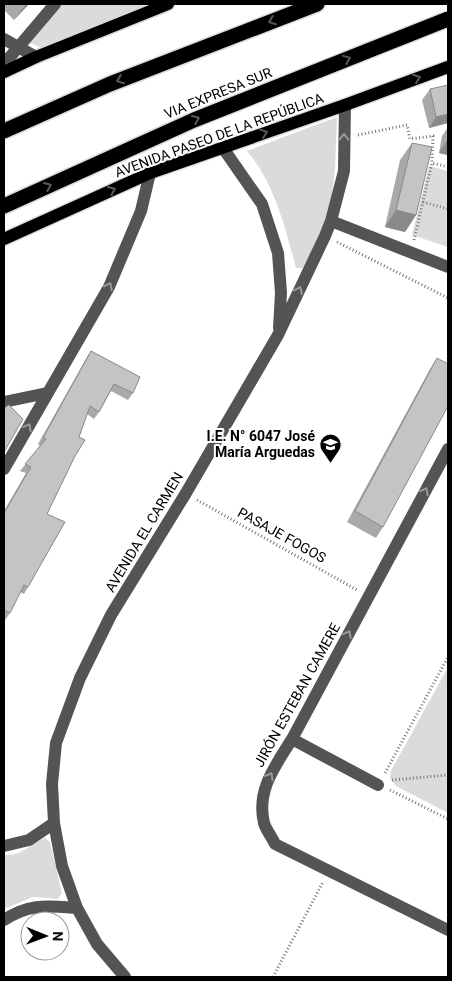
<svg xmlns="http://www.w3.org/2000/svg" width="452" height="981" viewBox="0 0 452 981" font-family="Roboto,sans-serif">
<rect width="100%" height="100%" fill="#fff"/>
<!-- park -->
<path fill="#dbdbdb" d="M62,4H154L42,48L28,42Z
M337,117L335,169L329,220L303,268H296C285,227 275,184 247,151Z
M429,166L448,171V247L412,235Z
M448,667V813L396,786L390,778L391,771Z
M45,838L50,842L62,893L58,899L33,897L4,909V855C22,856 30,844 45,838Z"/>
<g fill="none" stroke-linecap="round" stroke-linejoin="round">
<defs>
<path id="major" d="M4,72L36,57L168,4
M4,239L150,173L345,105L448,67"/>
<path id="highway" d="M4,131L110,84L317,4
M4,206L194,120L448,19"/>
</defs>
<!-- major casing -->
<use href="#major" stroke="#dbdbdb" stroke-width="15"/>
<!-- highway casing -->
<use href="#highway" stroke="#dbdbdb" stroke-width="18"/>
<!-- path -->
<path stroke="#767676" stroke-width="3" stroke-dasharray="1 2.5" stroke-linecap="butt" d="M358,135L407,125L410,139L433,136L432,163
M423,202L448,209
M414,240L432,163L448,167
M337,242L448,298
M197,500L357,590
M385,773L448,657
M392,780L448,775
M390,790L448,819
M273,977L323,882"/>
<!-- minor -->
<path stroke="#545454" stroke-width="12" d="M4,39L36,57
M4,64L55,4
M223,148L262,204L278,253L281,293L279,328
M331,221L448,267
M4,402L47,393
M448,449L292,739C276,765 256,790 264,823C266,830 272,837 275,844L448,930
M4,469L109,287L141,211L150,173
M292,739L378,785
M4,846L29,840L54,823
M4,920C30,903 47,906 77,908
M125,977L97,944L77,908L62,866L54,823L52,784L56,743L80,678L111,615L186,493L278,335L325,236L331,221L344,171L345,105"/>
<!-- major -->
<use href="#major" stroke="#000" stroke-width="12"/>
<!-- highway -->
<use href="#highway" stroke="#000" stroke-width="15"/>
</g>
<!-- wall -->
<path fill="#a9a9a9" d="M4,4H29L14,20L4,10Z
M430,89L448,123L429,128L422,100Z
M448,127V155L439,153L442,136Z
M412,143L416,215L405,232L385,227L400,160Z
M91,351L133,393L128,400L111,391L99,412L94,419L87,414L79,437L75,456L47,514L28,587L24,594L20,592L10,613L5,620L4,619V511L26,473L20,471L40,446L38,444L87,357Z
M437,358L383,527L376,538L347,522L430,369Z"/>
<!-- shaded-wall -->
<path fill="#898989" d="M26,4H29L14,20Z
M448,114V123L429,128L436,117Z
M448,139V155L439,153Z
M396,210L416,215L405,232L385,227Z"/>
<!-- building -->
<path fill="#c4c4c4" stroke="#898989" d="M448,85V114L436,117L430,89Z
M412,143L432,147L416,215L396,210Z
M91,351L140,377L133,393L114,384L99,412L90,406L79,437L85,440L75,456L47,514L65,522L28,587L24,585L10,613L4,610V513L31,467L25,464L46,439L43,438Z
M437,358L448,364V406L383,527L355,511Z
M9,405L23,419L4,452V408Z"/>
<!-- one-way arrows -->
<defs><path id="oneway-chevron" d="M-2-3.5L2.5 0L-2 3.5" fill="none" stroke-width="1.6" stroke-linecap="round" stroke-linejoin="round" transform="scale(1.25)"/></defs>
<g stroke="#595959">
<use href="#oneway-chevron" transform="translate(272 21) rotate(159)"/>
<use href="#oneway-chevron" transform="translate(347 59) rotate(-22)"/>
<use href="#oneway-chevron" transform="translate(417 78) rotate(-20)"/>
<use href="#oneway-chevron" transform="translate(120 80) rotate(159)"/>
<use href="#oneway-chevron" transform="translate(196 119) rotate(-23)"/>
<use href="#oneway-chevron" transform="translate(264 133) rotate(-19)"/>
<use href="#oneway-chevron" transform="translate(48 186) rotate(-24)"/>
<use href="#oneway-chevron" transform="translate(112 190) rotate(-24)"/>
</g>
<g stroke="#989898">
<use href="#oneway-chevron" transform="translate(344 137) rotate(-89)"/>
<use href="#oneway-chevron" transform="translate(109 286) rotate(-63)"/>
<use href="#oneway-chevron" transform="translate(299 290) rotate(-65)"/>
<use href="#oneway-chevron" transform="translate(28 427) rotate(-60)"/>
<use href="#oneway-chevron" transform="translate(425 491) rotate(-62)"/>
<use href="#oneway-chevron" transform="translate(348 634) rotate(-62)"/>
<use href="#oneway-chevron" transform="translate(270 776) rotate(-60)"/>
</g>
<!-- icons -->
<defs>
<symbol id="school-pin" viewBox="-11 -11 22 30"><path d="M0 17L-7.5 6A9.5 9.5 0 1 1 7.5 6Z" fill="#000" stroke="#fff"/><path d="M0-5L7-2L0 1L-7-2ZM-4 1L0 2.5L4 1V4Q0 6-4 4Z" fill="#fff"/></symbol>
</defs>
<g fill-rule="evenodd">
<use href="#school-pin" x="318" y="432" width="25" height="34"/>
</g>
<g text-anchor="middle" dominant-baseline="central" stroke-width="4" stroke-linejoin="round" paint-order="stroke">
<!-- street labels -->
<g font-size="14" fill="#000" stroke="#fff">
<text transform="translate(218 93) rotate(-22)">VIA EXPRESA SUR</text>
<text transform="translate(219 135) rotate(-20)">AVENIDA PASEO DE LA REPÚBLICA</text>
<text transform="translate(144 532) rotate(-59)">AVENIDA EL CARMEN</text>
<text transform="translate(282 535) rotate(29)">PASAJE FOGOS</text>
<text transform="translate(297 695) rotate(-61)">JIRÓN ESTEBAN CAMERE</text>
</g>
<!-- poi labels -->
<g font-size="14" font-weight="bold" fill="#000" stroke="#fff" text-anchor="end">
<text x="315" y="436">I.E. N° 6047 José<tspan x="315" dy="16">María Arguedas</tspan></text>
</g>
</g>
<!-- border -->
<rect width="452" height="981" fill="none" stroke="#000000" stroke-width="10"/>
<!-- north arrow -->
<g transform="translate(45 936) rotate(91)"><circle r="24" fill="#ffffff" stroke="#999999"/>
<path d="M0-4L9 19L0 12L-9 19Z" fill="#000000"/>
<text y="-8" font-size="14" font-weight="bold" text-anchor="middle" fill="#000000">N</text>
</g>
</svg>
